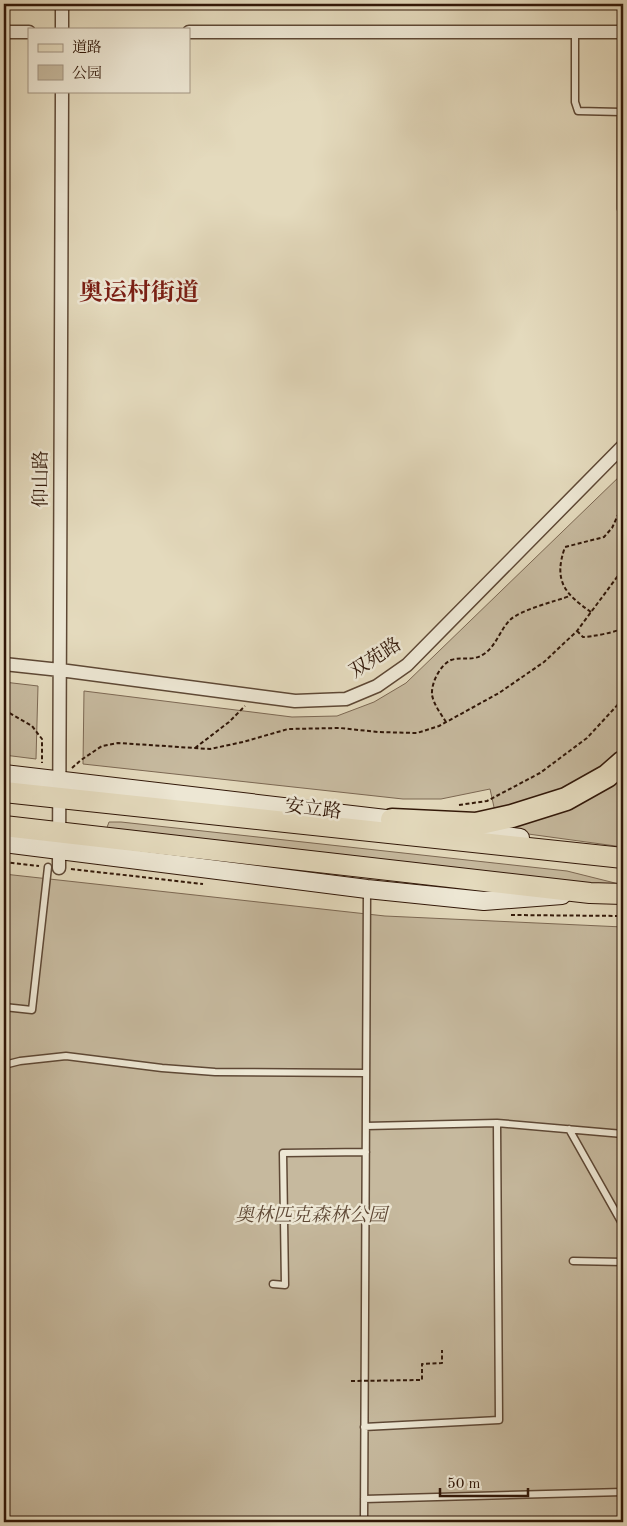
<svg xmlns="http://www.w3.org/2000/svg" width="627" height="1526" viewBox="0 0 627 1526" font-family="'Old Standard TT','Noto Serif SC',serif">
<rect width="100%" height="100%" fill="#e4dabd"/>
<filter id="stains"><feTurbulence type="fractalNoise" baseFrequency=".004" numOctaves="4"/><feColorMatrix values="0 0 0 0 .2 0 0 0 0 .09 0 0 0 0 .02 0 0 0 .5 -.17"/></filter>
<radialGradient id="worn" r=".72"><stop offset=".6" stop-color="#630" stop-opacity="0"/><stop offset="1" stop-color="#630" stop-opacity=".3"/></radialGradient>
<!-- green -->
<path fill="#c6b99e" stroke="#7c6853" d="M623,473V847L499,830L490,789L441,799H403L83,764L84,691L292,717L337,716L374,702L406,683Z
M4,682L38,686L36,759L4,755Z
M109,822H121L567,871L623,885V891L106,830Z
M4,874L385,916L623,927V1522H4Z"/>
<g fill="none" stroke-linecap="round" stroke-linejoin="round">
<defs>
<path id="lane" d="M575,32V102L578,111L621,112V209H623
M4,1007L32,1010L48,867
M4,1065L20,1061L66,1056L162,1068L215,1072L366,1073
M366,1126L497,1123L623,1134
M569,1129L623,1225
M573,1261L623,1262
M273,1284L285,1285L283,1153L366,1152
M364,1427L499,1420L497,1123
M364,1499L623,1492
M364,1522L367,890"/>
<path id="street" d="M62,29V4
M4,32H29
M189,32H623
M4,664L60,670L295,701L346,699L377,686L407,665L623,446
M59,868L62,91"/>
<path id="secondary" d="M4,774L403,821
M464,830L520,838
M4,843L367,889L484,901L562,895"/>
<path id="primary" d="M4,792L623,858
M4,826L590,893L623,894"/>
<path id="highway" d="M392,820L476,824L512,816L566,799L607,776L623,762"/>
</defs>
<!-- lane casing -->
<use href="#lane" stroke="#5e4835" stroke-width="9"/>
<!-- street casing -->
<use href="#street" stroke="#5e4835" stroke-width="15"/>
<!-- secondary casing -->
<use href="#secondary" stroke="#311708" stroke-width="20"/>
<!-- primary casing -->
<use href="#primary" stroke="#311708" stroke-width="22"/>
<!-- highway casing -->
<use href="#highway" stroke="#311708" stroke-width="25"/>
<!-- path -->
<path stroke="#311708" stroke-width="2" stroke-dasharray="4 2.5" stroke-linecap="butt" d="M591,612C565,594 553,581 565,547L604,537L612,528L623,504
M577,631L583,637C590,637 618,632 623,628
M4,710L32,726L42,739V763
M446,722C441,714 434,705 432,695C431,683 440,665 451,660C463,656 472,662 484,654C496,646 500,630 510,620C520,610 556,601 570,596
M195,748L229,722L245,706
M72,768L81,760L102,746L118,743L210,749L243,742L288,729L340,728L378,732L417,733L439,726L499,693L544,662L577,631L623,569
M459,805L487,801L540,773L587,738L623,699
M4,862L39,866
M71,869L203,884
M511,915L623,916"/>
<!-- lane -->
<use href="#lane" stroke="#ede7d4" stroke-width="6"/>
<!-- street -->
<use href="#street" stroke="#ede7d4" stroke-width="12"/>
<!-- secondary -->
<use href="#secondary" stroke="#ede7d4" stroke-width="18"/>
<!-- primary -->
<use href="#primary" stroke="#e4dabd" stroke-width="20"/>
<!-- highway -->
<use href="#highway" stroke="#e4dabd" stroke-width="22"/>
<!-- path-bridge -->
<path stroke="#311708" stroke-width="2" stroke-dasharray="4 2.5" stroke-linecap="butt" d="M351,1381L422,1380V1364L442,1363V1350"/>
</g>
<g text-anchor="middle" dominant-baseline="central" stroke-width="5" stroke-linejoin="round" paint-order="stroke">
<!-- street labels -->
<g font-size="19" fill="#311708" stroke="#ede7d4">
<text transform="translate(42 479) rotate(-90)">仰山路</text>
<text transform="translate(376 659) rotate(-33)">双苑路</text>
<text transform="translate(313 810) rotate(7)">安立路</text>
</g>
<!-- park labels -->
<g font-size="19" font-style="italic" fill="#5e4835" stroke="#ede7d4">
<text x="311" y="1216">奥林匹克森林公园</text>
</g>
<!-- district labels -->
<g font-size="24" font-weight="bold" fill="#7a1f14" stroke="#ede7d4">
<text x="139" y="294">奥运村街道</text>
</g>
</g>
<!-- margin -->
<rect width="627" height="1526" fill="none" stroke="#e4dabd" stroke-width="20"/>
<rect x="5" y="5" width="617" height="1516" fill="none" stroke="#311708" stroke-width="2.5"/>
<rect x="10" y="10" width="607" height="1506" fill="none" stroke="#311708"/>
<!-- legend -->
<rect x="28" y="28" width="162" height="65" fill="#ede7d4" stroke="#a29482"/>
<rect x="38" y="44" width="25" height="8" fill="#e4dabd" stroke="#a29482"/>
<text x="72" y="52" font-size="15" fill="#311708">道路</text>
<rect x="38" y="65" width="25" height="15" fill="#c6b99e" stroke="#a29482"/>
<text x="72" y="78" font-size="15" fill="#311708">公园</text>
<!-- scale -->
<path d="M440 1488v8h88v-8" fill="none" stroke="#311708" stroke-width="2.5"/>
<text x="447" y="1488" font-size="15" fill="#311708" stroke="#ede7d4" stroke-width="4" paint-order="stroke">50 m</text>
<rect width="100%" height="100%" filter="url(#stains)"/>
<rect width="100%" height="100%" fill="url(#worn)"/>
</svg>
